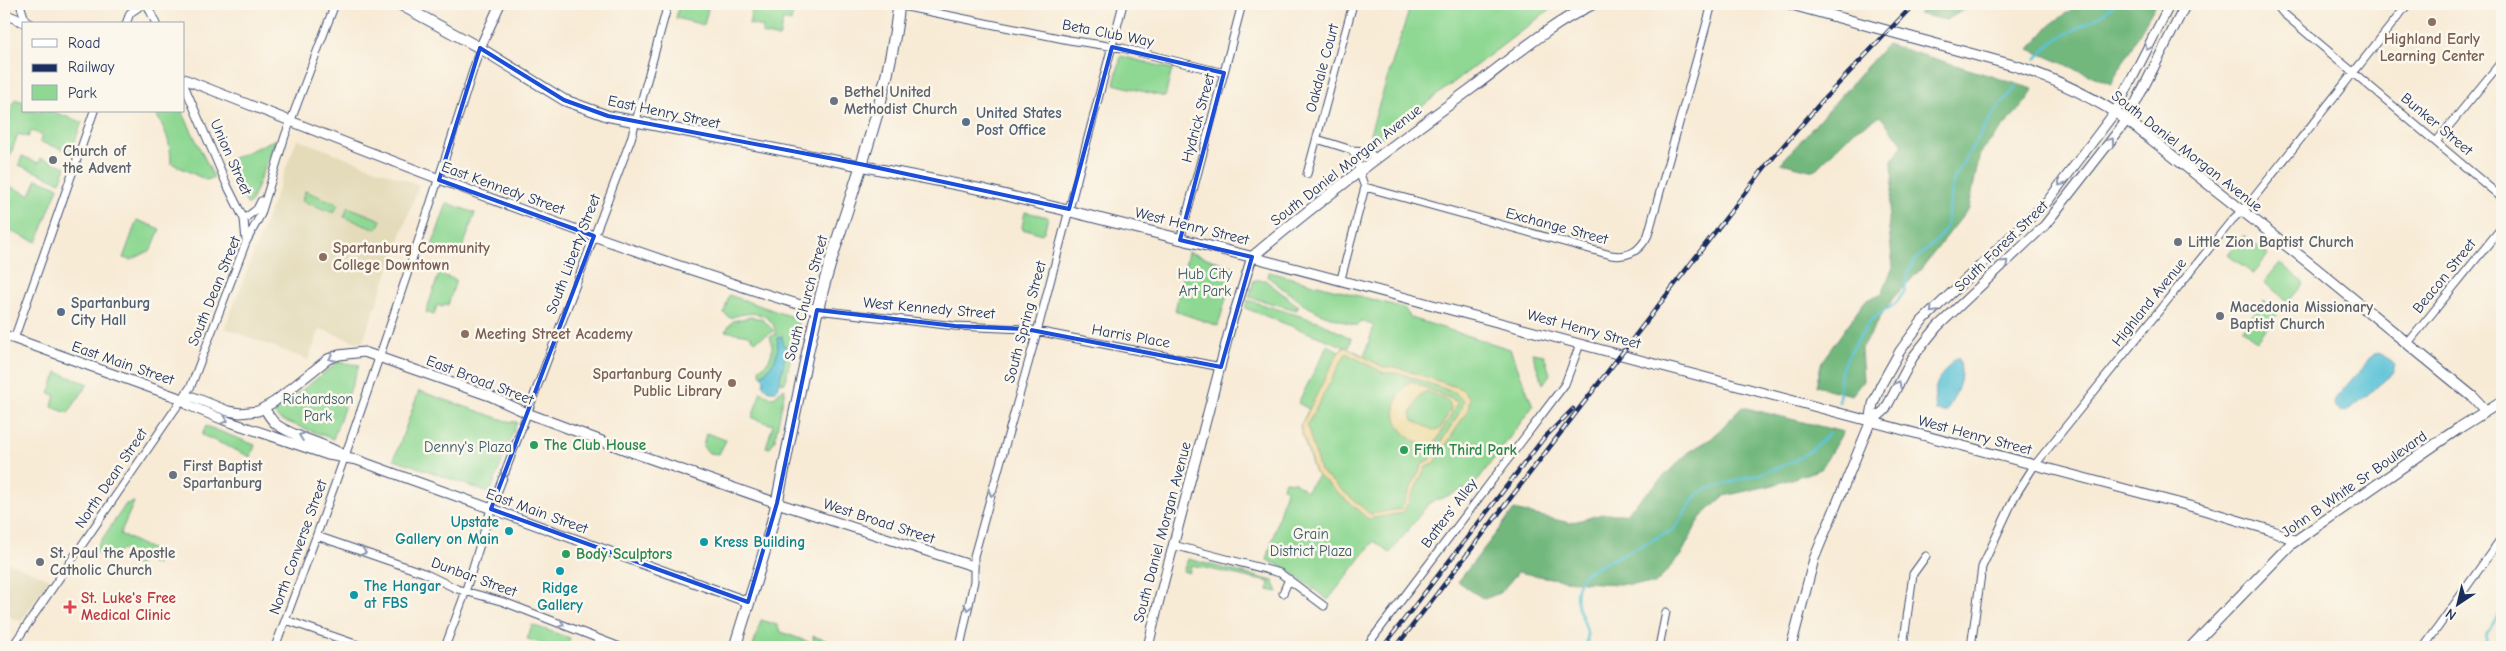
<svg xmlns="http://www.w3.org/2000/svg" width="2506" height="651" viewBox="0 0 2506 651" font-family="'Comic Neue',sans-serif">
<rect width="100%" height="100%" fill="#fbf7ec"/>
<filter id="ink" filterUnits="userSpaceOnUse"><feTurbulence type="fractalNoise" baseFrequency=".02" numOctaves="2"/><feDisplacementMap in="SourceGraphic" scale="10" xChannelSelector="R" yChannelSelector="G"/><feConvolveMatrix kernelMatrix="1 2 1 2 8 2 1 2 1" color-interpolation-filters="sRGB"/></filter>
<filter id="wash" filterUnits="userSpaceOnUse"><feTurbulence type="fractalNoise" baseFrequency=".0096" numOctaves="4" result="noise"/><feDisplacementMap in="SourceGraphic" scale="20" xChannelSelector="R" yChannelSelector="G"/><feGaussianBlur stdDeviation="1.12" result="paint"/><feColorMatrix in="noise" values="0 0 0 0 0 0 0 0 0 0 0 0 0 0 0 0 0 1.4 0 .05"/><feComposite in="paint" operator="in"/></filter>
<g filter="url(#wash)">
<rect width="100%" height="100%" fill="#f8ebd6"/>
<!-- built -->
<path fill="#e4dbba" d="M297,139L419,185L362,344L320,329L308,360L225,328Z
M4,561L50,579L21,621L4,615Z"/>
<!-- green -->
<path fill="#8ed893" stroke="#548478" d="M679,4L708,9L704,25L676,18Z
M753,4L767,6V4H781L794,8L791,22L783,20L779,38L762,34L763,27L749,24Z
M1411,4H1542L1553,7L1379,139L1369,136Z
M1121,56L1172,69L1165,97L1114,84Z
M15,99L24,102V111H50L82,122L71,152L40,142L42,135L31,131L28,137L18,134L8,161L4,159V132Z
M154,111H182L214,178L206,180L171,163C171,142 165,128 154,111Z
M276,139L250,204H247L227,161Z
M22,156L39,163L41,158L66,167L60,182L19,165Z
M37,179L58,187L37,242L4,229V184L30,195Z
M305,191L338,204L334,213L302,201Z
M447,203L475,213L460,256L432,246Z
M348,207L381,220L377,229L344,217Z
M1025,212L1048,217L1044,232L1041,234L1030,230H1023L1022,227Z
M137,220L160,229L151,250L131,260L123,258Z
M2244,235L2268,255L2253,274L2228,254Z
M1188,252L1235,267L1218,326L1175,311Z
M2280,263L2304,283L2288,302L2264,282Z
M1269,272L1404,308L1411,318L1510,349L1533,406L1466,496L1465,489L1429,503L1390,553L1374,541L1328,600L1286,568L1267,560L1286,490L1283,487L1285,481L1295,482L1306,491L1318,476L1315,473L1300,427L1309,409L1298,403L1328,345L1339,351L1345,347L1245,308L1248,300L1320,322L1352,339L1348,348L1364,356L1374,326L1361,321L1357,326L1322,314L1303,304L1268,277Z
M439,274L456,280L448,305L444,304L443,307L437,305L434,315L426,312Z
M1254,280H1265L1298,306L1297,310L1249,297Z
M729,295L795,318L798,323L785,383L780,382C778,367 784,352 782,336L777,338C780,354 774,365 761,375L759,369C771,362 775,350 770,337L776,334C773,311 749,310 730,318L724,313Z
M2264,301L2278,313L2257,341L2242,329Z
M750,317L762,319L774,331L755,341L749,335L725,331L733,321Z
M1532,353L1544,355L1550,374L1543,384Z
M338,362L359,365L333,439L279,419L273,413Z
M57,372L88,384L68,413L52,407L55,395L49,393Z
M784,388L785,389L775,439L770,448L766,447L773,425L752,418L761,391L768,396L774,397Z
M419,391L507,421L517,422L490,493L394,459Z
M206,426L255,445L251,457L202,435Z
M706,433L726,440L719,454L709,453L703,447Z
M134,502L120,534L161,554L156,565L143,558L139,566L130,562V555L123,549L116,553L110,561L94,551L126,504Z
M1188,559L1273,581L1278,592L1268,590L1269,582L1191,565L1189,573L1183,571Z
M761,620L777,625L781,632L814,644L813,636L846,647H753Z
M532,625L570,638L567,647H552L527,639Z"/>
<!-- forest -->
<path fill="#72b87d" stroke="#46746e" d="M1932,4H1975L1946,20L1918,14Z
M2079,4H2156L2111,84L2029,49L2050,25Z
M1887,44L2033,89L2028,99L1980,153L1969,208L1921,269L1893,298L1861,348L1863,381L1852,395L1816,386L1822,361L1865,301L1882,293L1893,267L1888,219L1893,183L1892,160L1903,144L1880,116L1855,130L1814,171L1781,163Z
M1742,407L1843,432L1821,469L1773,485L1724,496L1700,518L1681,555L1655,584C1608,585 1564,582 1518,572L1500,593L1484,599L1458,582L1514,510L1570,523L1602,514H1625L1689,452L1712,438Z"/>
<!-- sand -->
<path fill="#eeda9e" stroke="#84847e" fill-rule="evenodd" d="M1346,347L1383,367L1400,368L1462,389L1470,398L1468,410L1434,464L1426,467L1403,513L1368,519L1315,473L1300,427L1339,351ZM1346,353L1384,373H1399L1453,392L1464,400L1462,408L1430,460L1423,463L1401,509L1370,514L1320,471L1307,425Z
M1411,381L1458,402L1433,447C1398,443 1380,405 1411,381ZM1427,391L1448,401L1451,408L1440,429L1433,430L1413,420L1411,414L1421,394Z"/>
<!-- water -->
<path fill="#5bc3d8" stroke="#3b799b" d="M782,336L783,346H787V349C786,355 778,388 776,391H769L763,385L764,380L762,375C774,365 780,353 777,338Z
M2378,352L2383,354L2395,365L2392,374L2348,411C2341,413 2338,410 2334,404L2335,399L2373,355Z
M1955,358L1959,359C1965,379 1956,394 1946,412L1936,411C1932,383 1938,380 1955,358Z"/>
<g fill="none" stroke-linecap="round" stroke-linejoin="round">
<!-- stream -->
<path stroke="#5bc3d8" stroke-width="2.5" d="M2036,59L2054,41L2101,15L2115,4
M1839,402L1841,370L1852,348L1871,320L1896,303L1904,292L1909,271L1915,260L1939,238L1946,227L1954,178L1993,114L2016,87
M1586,647C1595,621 1560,602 1586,572L1673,530C1683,520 1687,505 1697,495C1705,488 1719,486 1729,483C1771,469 1798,468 1829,433
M2485,647L2487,633L2502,609"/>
</g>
</g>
<g filter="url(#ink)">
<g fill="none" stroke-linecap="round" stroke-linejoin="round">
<defs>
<path id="minor" d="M20,4L26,23
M147,4L156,24
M892,4L1069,40L1122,48L1224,73
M2276,4L2283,13L2502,198
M126,24L130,13L143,4
M184,85L227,185L244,219L246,241
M1317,139L1352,150L1368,151L1376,159
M2436,142L2502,61
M1307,174L1353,4
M1365,187L1611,255C1629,258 1640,251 1648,235L1712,4
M244,219L257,209L261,201
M1180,240L1242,4
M1341,279L1365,187C1359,175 1358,160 1352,150
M817,310L955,326L1026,329L1221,367
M14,339L94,111
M2408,343L2502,227
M317,536L424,573L457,589L504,602L620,647
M1173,545L1280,573L1324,606
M1283,593L1289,579
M286,620L364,647
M12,647L191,386L246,242L261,214L285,136L335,4
M275,647C350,450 417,250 480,48
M445,647L463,599L491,509L631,139L668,4
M960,647L974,581V556L1037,332L1123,4
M1366,647L1565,384L1580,344
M1659,647L1666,612
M1903,647L1913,574L1926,556
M1971,647L1982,567L2015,496L2034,466L2232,220L2248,205L2408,4
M2424,647L2502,537"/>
<path id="tertiary" d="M4,14L29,24
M480,48L500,4
M184,79C393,162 602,245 817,310
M4,335L182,399L188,405L224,420L328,455L357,460L748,602
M182,399L193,397L228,411L240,413L258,411L274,402L328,359L339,355L364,352L490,396L527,413L634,453L777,503L973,566
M264,408C268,414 271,420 276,424C294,438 324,442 345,456
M1870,423L1885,410L1913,357L1937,327L2045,225L2127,120L2186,4
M1148,647L1159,600L1232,321L1252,257L2197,508L2273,531L2296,541
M1791,647L1814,559L1870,423L1873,404L1881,385L1900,351L1922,321L2047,202L2115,112L2170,4"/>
<path id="secondary" d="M399,4L480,48L564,100L608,116L985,190L1252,257C1323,197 1398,142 1472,88C1511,59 1549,25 1593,4
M1790,4L2019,67C2057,80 2093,97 2127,120L2314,267L2473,397L2485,410
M2191,647L2291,544L2459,428L2502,401"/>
<path id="primary" d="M735,647C749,599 767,551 777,502C792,430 804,359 823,288C849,194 889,102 899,4"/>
</defs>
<!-- minor casing -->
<use href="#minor" stroke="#3c4b70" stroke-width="9"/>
<!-- tertiary casing -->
<use href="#tertiary" stroke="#3c4b70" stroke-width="11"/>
<!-- secondary casing -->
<use href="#secondary" stroke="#3c4b70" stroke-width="12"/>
<!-- primary casing -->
<use href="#primary" stroke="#3c4b70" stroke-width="13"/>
<!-- minor -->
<use href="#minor" stroke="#fff" stroke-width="7"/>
<!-- tertiary -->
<use href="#tertiary" stroke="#fff" stroke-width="9"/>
<!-- secondary -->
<use href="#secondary" stroke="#fff" stroke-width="10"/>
<!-- primary -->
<use href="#primary" stroke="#fff" stroke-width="11"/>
<defs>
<path id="rail" d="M1383,647L1543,439L1573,409
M1396,647L1765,167L1823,100L1914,4"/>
</defs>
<!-- rail casing -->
<use href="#rail" stroke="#1b2f5e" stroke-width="4.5"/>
<!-- rail -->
<use href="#rail" stroke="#fbf7ec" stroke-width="2.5" stroke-dasharray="8" stroke-linecap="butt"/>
</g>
<!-- one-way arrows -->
<defs><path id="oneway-chevron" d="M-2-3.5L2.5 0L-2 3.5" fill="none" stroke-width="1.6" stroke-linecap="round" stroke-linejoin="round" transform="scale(1.25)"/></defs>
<g stroke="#8d97ae">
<use href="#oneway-chevron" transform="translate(2148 47) rotate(117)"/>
<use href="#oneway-chevron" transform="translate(2111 141) rotate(-53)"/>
<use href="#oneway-chevron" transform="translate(2061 183) rotate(127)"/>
<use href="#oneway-chevron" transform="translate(2005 263) rotate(-43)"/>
<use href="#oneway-chevron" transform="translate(1933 310) rotate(134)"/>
<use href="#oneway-chevron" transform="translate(332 358) rotate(154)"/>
<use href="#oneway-chevron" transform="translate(1898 384) rotate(-62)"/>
<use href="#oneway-chevron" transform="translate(225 420) rotate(19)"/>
<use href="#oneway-chevron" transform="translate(302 436) rotate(-160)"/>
<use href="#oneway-chevron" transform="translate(504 475) rotate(111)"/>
<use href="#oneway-chevron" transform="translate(992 493) rotate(106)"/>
<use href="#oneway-chevron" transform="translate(363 552) rotate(19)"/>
<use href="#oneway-chevron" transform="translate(968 607) rotate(102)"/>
<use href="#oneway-chevron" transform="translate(561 624) rotate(21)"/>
</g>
</g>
<!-- marked area -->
<path fill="none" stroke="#1d4ed8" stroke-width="4" stroke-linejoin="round" d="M1112,47L1224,73L1180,240L1252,257L1221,367L1026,329L955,326L817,310L777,503L748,602L491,509L594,236L439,180L480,48L564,100L608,116L860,164L1069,209Z"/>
<!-- markers -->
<g fill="#8d6e63" stroke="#fbf7ec" stroke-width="2">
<circle cx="2432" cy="22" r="5"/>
<circle cx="323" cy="257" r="5"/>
<circle cx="465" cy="334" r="5"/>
<circle cx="732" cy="383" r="5"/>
</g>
<g fill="#6b7280" stroke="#fbf7ec" stroke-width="2">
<circle cx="834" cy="101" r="5"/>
<circle cx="53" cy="160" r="5"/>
<circle cx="2178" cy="242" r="5"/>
<circle cx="2220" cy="316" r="5"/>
<circle cx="173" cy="475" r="5"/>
<circle cx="40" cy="562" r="5"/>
</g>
<g fill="#5c6f8a" stroke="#fbf7ec" stroke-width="2">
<circle cx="966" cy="122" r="5"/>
<circle cx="61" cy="312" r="5"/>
</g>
<g fill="#2e9e5b" stroke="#fbf7ec" stroke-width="2">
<circle cx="534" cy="445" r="5"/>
<circle cx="1404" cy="450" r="5"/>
<circle cx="566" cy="554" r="5"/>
</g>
<g fill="#0f9aa8" stroke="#fbf7ec" stroke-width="2">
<circle cx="509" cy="531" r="5"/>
<circle cx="704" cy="542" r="5"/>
<circle cx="560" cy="571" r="5"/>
<circle cx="354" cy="595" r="5"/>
</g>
<path fill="#e0444e" stroke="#fbf7ec" stroke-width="2" d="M67.5 599.5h5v5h5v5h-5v5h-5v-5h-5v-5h5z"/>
<g text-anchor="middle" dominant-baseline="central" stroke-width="5" stroke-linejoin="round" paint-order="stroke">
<!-- street labels -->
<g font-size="15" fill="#1b2f5e" stroke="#fbf7ec">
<text transform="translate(1108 33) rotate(11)">Beta Club Way</text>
<text transform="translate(1322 68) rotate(-75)">Oakdale Court</text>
<text transform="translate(664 112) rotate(12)">East Henry Street</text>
<text transform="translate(1198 118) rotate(-75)">Hydrick Street</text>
<text transform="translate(2437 124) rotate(40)">Bunker Street</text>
<text transform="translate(2187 151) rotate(38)">South Daniel Morgan Avenue</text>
<text transform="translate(231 157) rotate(66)">Union Street</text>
<text transform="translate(1346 165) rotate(-38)">South Daniel Morgan Avenue</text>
<text transform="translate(503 188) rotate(20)">East Kennedy Street</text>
<text transform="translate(1192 226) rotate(14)">West Henry Street</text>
<text transform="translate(1557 226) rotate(15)">Exchange Street</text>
<text transform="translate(2001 246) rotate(-44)">South Forest Street</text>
<text transform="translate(573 254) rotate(-69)">South Liberty Street</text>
<text transform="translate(2444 276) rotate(-51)">Beacon Street</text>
<text transform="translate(214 291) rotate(-68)">South Dean Street</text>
<text transform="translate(806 298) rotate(-75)">South Church Street</text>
<text transform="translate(2149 302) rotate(-51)">Highland Avenue</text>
<text transform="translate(929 308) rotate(5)">West Kennedy Street</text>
<text transform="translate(1025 322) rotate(-75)">South Spring Street</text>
<text transform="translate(1584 329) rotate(15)">West Henry Street</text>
<text transform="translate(1131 336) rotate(10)">Harris Place</text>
<text transform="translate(123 363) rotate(19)">East Main Street</text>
<text transform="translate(480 380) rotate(21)">East Broad Street</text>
<text transform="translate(1975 435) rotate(15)">West Henry Street</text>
<text transform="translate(111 478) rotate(-56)">North Dean Street</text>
<text transform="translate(2354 484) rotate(-35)">John B White Sr Boulevard</text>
<text transform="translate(537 511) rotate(20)">East Main Street</text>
<text transform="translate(1449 513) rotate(-53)">Batters' Alley</text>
<text transform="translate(879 521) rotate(18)">West Broad Street</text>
<text transform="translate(1162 532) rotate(-75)">South Daniel Morgan Avenue</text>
<text transform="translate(298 547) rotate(-70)">North Converse Street</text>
<text transform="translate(474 577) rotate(20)">Dunbar Street</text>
</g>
<!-- education labels -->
<g font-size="15" font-weight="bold" fill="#785e54" stroke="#fbf7ec" text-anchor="start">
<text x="2432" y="39" text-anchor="middle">Highland Early<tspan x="2432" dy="17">Learning Center</tspan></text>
<text x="333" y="248">Spartanburg Community<tspan x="333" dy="17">College Downtown</tspan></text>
<text x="475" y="334">Meeting Street Academy</text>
<text x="722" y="374" text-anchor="end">Spartanburg County<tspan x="722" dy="17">Public Library</tspan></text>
</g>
<!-- worship labels -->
<g font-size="15" font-weight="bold" fill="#5b616d" stroke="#fbf7ec" text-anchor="start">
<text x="844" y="92">Bethel United<tspan x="844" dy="17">Methodist Church</tspan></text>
<text x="63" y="151">Church of<tspan x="63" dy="17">the Advent</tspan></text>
<text x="2188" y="242">Little Zion Baptist Church</text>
<text x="2230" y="307">Macedonia Missionary<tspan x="2230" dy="17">Baptist Church</tspan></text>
<text x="183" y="466">First Baptist<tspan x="183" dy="17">Spartanburg</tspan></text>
<text x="50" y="553">St. Paul the Apostle<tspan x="50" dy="17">Catholic Church</tspan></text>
</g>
<!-- service labels -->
<g font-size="15" font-weight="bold" fill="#4e5e75" stroke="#fbf7ec" text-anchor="start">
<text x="976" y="113">United States<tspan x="976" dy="17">Post Office</tspan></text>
<text x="71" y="303">Spartanburg<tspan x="71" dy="17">City Hall</tspan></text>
</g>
<!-- park labels -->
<g font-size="15" fill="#38596b" stroke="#fbf7ec">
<text x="1205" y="274">Hub City<tspan x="1205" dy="17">Art Park</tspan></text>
<text x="318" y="399">Richardson<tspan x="318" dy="17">Park</tspan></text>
<text x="468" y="447">Denny's Plaza</text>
<text x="1311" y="534">Grain<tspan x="1311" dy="17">District Plaza</tspan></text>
</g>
<!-- leisure labels -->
<g font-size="15" font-weight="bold" fill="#27864d" stroke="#fbf7ec" text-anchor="start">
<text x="544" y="445">The Club House</text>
<text x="1414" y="450">Fifth Third Park</text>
<text x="576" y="554">Body Sculptors</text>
</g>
<!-- culture labels -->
<g font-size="15" font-weight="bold" fill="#0d838f" stroke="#fbf7ec" text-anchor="start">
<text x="499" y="522" text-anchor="end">Upstate<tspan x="499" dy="17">Gallery on Main</tspan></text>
<text x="714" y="542">Kress Building</text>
<text x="364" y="586">The Hangar<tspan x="364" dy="17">at FBS</tspan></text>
<text x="560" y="588" text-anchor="middle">Ridge<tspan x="560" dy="17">Gallery</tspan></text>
</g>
<!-- health labels -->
<g font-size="15" font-weight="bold" fill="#be3a42" stroke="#fbf7ec" text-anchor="start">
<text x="81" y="598">St. Luke's Free<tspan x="81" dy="17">Medical Clinic</tspan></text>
</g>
</g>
<!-- margin -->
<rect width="2506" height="651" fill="none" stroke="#fbf7ec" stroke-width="20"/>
<!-- legend -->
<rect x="22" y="22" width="162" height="90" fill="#fbf7ec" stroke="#a1a7b3"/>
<rect x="32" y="39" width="25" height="8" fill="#ffffff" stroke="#a1a7b3"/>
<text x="68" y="48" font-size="15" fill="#1b2f5e">Road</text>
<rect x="32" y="64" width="25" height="8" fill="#1b2f5e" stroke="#a1a7b3"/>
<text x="68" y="72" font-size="15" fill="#1b2f5e">Railway</text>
<rect x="32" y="85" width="25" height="15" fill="#8ed893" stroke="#a1a7b3"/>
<text x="68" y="98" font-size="15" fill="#1b2f5e">Park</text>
<!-- north arrow -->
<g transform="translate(2458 604) rotate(215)" stroke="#fbf7ec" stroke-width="4" paint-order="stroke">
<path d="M0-4L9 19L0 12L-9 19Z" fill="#1b2f5e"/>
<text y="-8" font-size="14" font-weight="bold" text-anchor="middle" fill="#1b2f5e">N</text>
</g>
</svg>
